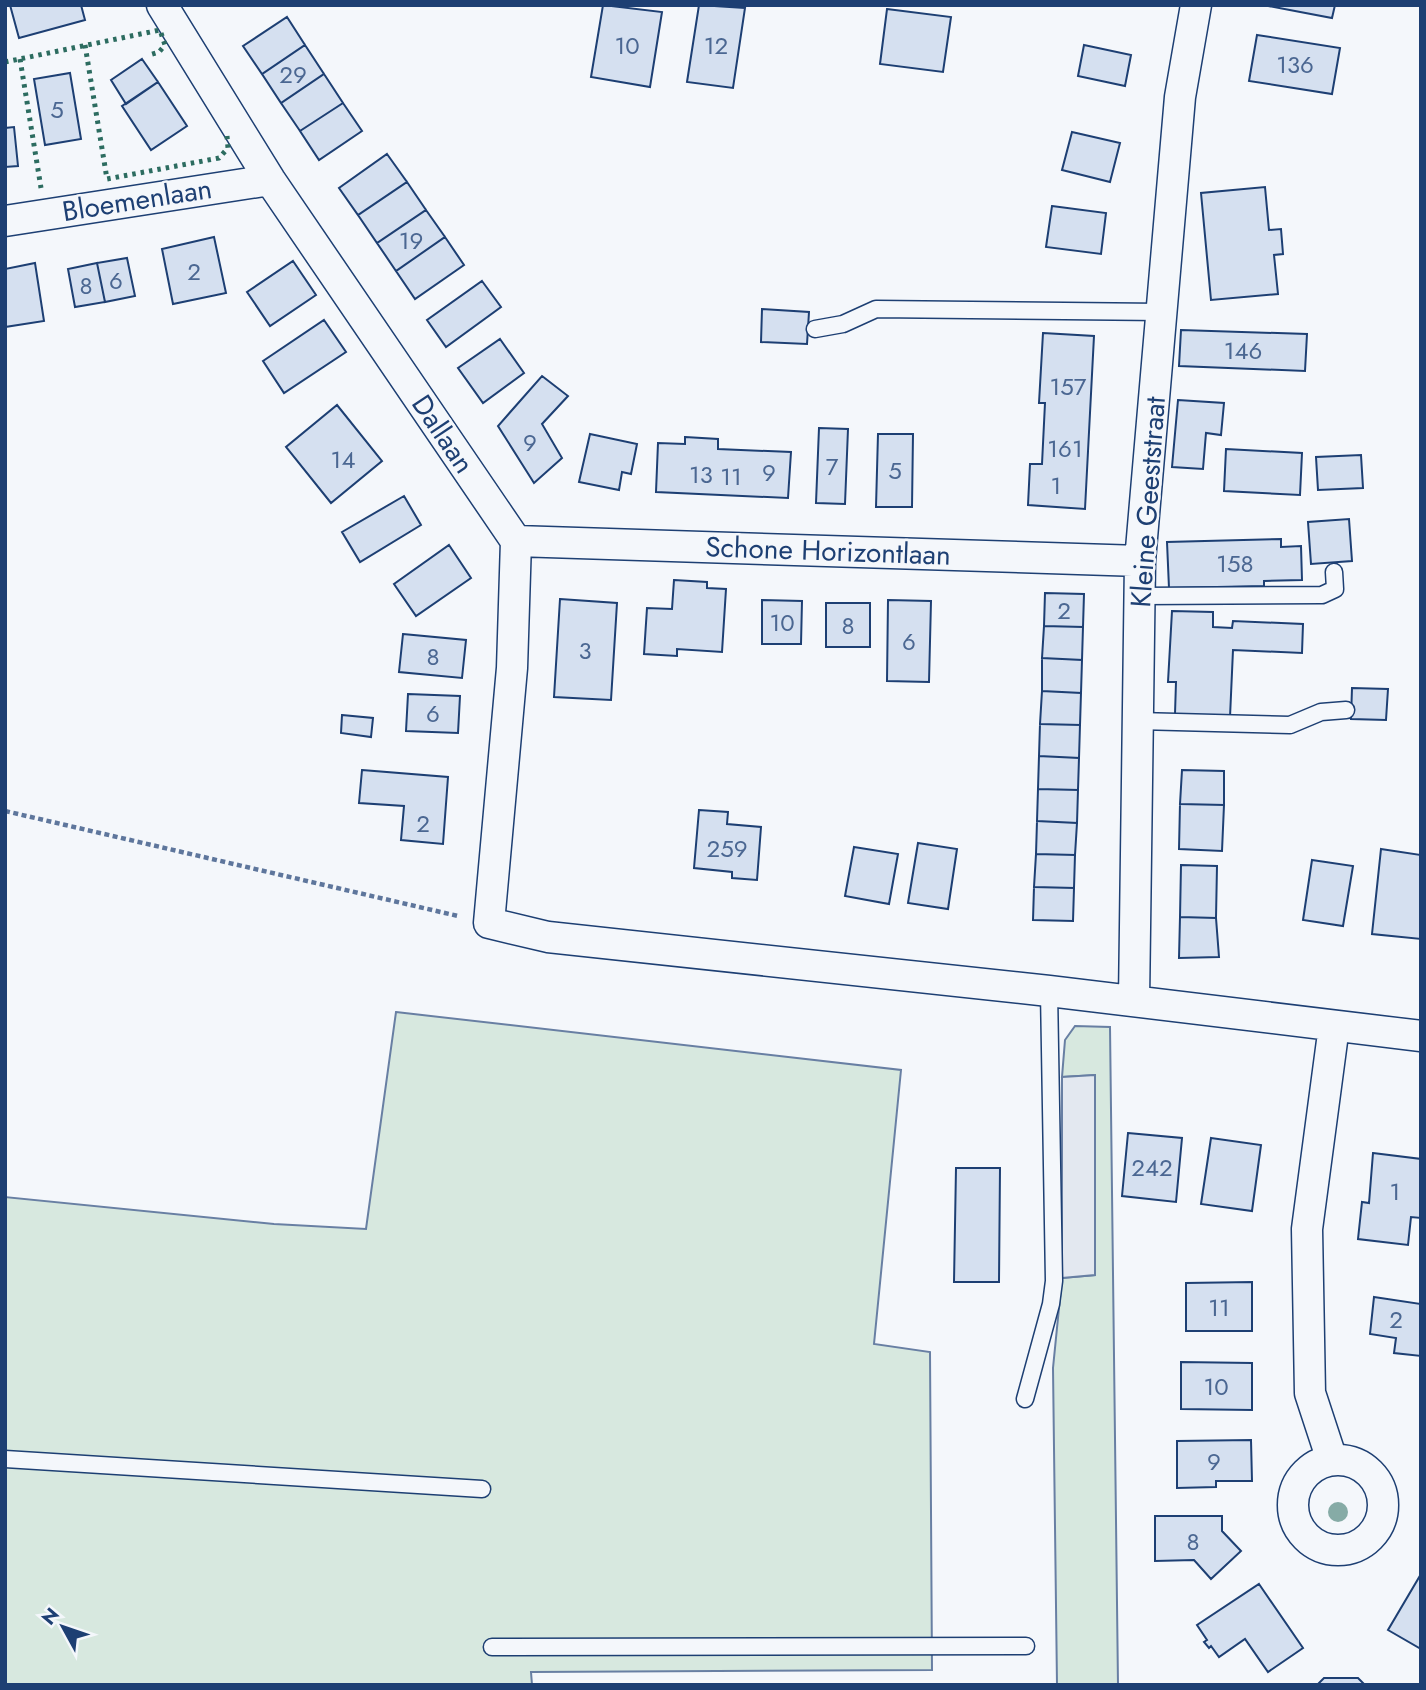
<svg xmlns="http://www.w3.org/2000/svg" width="1426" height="1690" viewBox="0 0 1426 1690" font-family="Jost,sans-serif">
<rect width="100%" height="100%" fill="#f4f7fb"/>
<!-- green -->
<path fill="#d7e8df" stroke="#687fa3" stroke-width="2" d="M396,1012L901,1070L874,1344L930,1352L932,1670L531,1672L532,1685H5V1197L274,1224L366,1229Z
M1075,1026L1110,1027L1118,1685H1057L1053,1368L1062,1278L1095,1275V1075L1062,1077L1065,1040Z"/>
<!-- parking -->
<path fill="#e3e8f0" stroke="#687fa3" stroke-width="2" d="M1095,1075V1275L1062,1278V1077Z"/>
<!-- building -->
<path fill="#d5e0f0" stroke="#1d3f73" stroke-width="2" d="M10,5H81L85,20L19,38Z
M603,5L662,12L650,87L591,77Z
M699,5L745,8L733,88L687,82Z
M1263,5H1335L1332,18Z
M887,9L951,17L943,72L880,64Z
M287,17L305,45L262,74L243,46Z
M1257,35L1340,48L1332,94L1249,81Z
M305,45L324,74L281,103L262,74Z
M1084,45L1131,55L1125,86L1078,76Z
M142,59L158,82L126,104L111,80Z
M70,73L81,139L45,145L34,79Z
M324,74L343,103L300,131L281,103Z
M158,82L187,126L151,150L122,106Z
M343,103L362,131L319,160L300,131Z
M14,127L18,166L5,167V128Z
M1072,132L1120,143L1110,182L1062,170Z
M387,154L407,182L358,215L339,188Z
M407,182L426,210L377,243L358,215Z
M1265,187L1269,230L1281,229L1283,254L1274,255L1278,294L1211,300L1201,193Z
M1052,206L1106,213L1101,254L1046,247Z
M426,210L445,237L396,271L377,243Z
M214,237L226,293L173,304L162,249Z
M445,237L464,265L415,299L396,271Z
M127,258L135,296L105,302L97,263Z
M293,261L316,295L270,326L247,292Z
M35,263L44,321L5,327V269Z
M97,263L105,302L75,307L68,269Z
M482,281L501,307L446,347L427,320Z
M762,309L809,312L807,344L761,342Z
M324,320L346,352L284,393L263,361Z
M1181,330L1307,334L1305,371L1179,366Z
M1043,333L1094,336L1085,509L1028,505L1030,464H1042L1045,403H1039Z
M500,339L524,373L483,403L458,368Z
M542,376L568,396L542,424L562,458L534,483L498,426Z
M1178,400L1224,403L1221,435L1206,433L1203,469L1172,467Z
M337,405L382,461L331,503L286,447Z
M819,428L848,429L845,504L816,503Z
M590,434L637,444L631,474L622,472L619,490L579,482Z
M878,434H913L912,507H876Z
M685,437L718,439V449L791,452L788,498L656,492L658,443L685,444Z
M1226,449L1302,453L1300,495L1224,491Z
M1361,455L1363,488L1318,490L1316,457Z
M404,496L421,525L360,562L342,532Z
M1349,519L1352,561L1311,564L1308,522Z
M1281,539V547L1301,546L1302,580L1264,581V586L1169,588L1167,542Z
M449,545L471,578L416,616L394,584Z
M674,580L707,582V588L726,589L722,652L677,649V656L644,654L647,608L672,609Z
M1045,593L1084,594L1083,627L1044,626Z
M560,599L617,603L611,700L554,697Z
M762,600L802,601L801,644H762Z
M888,600L931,601L929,682L887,681Z
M826,603H870V647H826Z
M1172,611L1213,612V627L1232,628L1233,621L1303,624L1302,653L1233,650L1230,717L1175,714L1176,682H1168Z
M1044,626L1083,627L1082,660L1042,658Z
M403,634L466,640L462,678L399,672Z
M1042,658L1082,660L1081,693L1042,691Z
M1352,688L1388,689L1386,720L1351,719Z
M1042,691L1081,693L1080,725L1040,724Z
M408,694L460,696L458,733L406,731Z
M342,715L373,718L371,737L341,733Z
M1040,724L1080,725L1079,758L1039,756Z
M1039,756L1079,758L1078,790L1038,789Z
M362,770L448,777L443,844L401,840L404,806L359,803Z
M1182,770L1224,771V805L1180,804Z
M1038,789L1078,790L1077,823L1037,821Z
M1180,804L1224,805L1222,851L1179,849Z
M699,810L728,812L727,824L761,827L757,880L732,878V872L694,868Z
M1037,821L1077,823L1075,855L1036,854Z
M918,843L957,849L948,909L908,903Z
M854,847L898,854L889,904L845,896Z
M1381,849L1421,855V939L1372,934Z
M1036,854L1075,855L1074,888L1034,887Z
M1312,860L1353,866L1343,926L1303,920Z
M1181,865L1217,866L1216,918L1180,917Z
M1034,887L1074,888L1073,921L1033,920Z
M1180,917L1216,918L1219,957L1179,958Z
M1128,1133L1182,1138L1176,1202L1122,1196Z
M1211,1138L1261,1145L1252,1211L1201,1204Z
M1373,1153L1421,1159V1218L1411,1217L1408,1245L1358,1239L1362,1202L1369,1203Z
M956,1168H1000L999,1282H954Z
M1252,1282V1331H1186V1283Z
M1374,1297L1421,1304V1356L1394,1353L1396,1338L1370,1334Z
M1181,1362L1252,1363V1410L1181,1409Z
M1251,1440L1252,1481H1216V1487L1177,1488V1441Z
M1155,1516H1222V1531L1241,1551L1211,1579L1194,1560L1155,1561Z
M1421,1574V1649L1388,1630Z
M1259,1584L1303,1648L1268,1672L1245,1639L1219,1657L1211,1646L1209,1648L1204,1642L1207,1640L1197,1625Z
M1324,1678H1358L1365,1685H1317Z"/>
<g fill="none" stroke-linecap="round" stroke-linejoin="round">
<defs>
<path id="lane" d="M815,329L843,324L876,309L1162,312
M1140,596L1322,595L1335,589L1334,572
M1138,721L1290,725L1321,712L1346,710
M1025,1399L1051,1304L1054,1281L1049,991
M5,1459L482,1489
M492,1647L1026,1646"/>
<path id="street" d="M162,5L270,180L516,541L512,668L489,923L548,937L1049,991L1421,1036
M5,221L270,180
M516,541L1140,561
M1134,1001L1140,561L1180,97L1196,5
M1332,1460L1310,1393L1307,1229L1334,1026
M1293 1505a45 45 0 1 1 90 0a45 45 0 1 1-90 0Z"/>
</defs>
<!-- lane casing -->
<use href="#lane" stroke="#1d3f73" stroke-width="19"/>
<!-- street casing -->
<use href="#street" stroke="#1d3f73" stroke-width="33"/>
<!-- path -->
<path stroke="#5e769c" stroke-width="4.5" stroke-dasharray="5 3.5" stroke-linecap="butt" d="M5,811L458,916"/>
<!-- lane -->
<use href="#lane" stroke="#f4f7fb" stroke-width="16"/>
<!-- street -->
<use href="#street" stroke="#f4f7fb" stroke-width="30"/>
<!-- hedge -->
<path stroke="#2c6c60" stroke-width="5" stroke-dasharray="3.5 5" stroke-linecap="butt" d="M85,45L107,179L219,158L228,148L227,136
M20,59L41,188
M5,62L160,30L165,45L159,52L149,55"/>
</g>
<!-- trees -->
<circle fill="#86aba6" cx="1338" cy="1512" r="10"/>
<g text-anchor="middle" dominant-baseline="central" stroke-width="5" stroke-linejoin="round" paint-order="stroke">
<!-- number labels -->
<g font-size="24" fill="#4b6792">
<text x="627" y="45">10</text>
<text x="716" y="45">12</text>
<text x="1295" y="64">136</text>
<text x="293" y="74">29</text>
<text x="57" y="109">5</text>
<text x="411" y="240">19</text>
<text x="194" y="271">2</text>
<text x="116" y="280">6</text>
<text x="86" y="285">8</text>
<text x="1243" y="350">146</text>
<text x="1068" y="386">157</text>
<text x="530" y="442">9</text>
<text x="1065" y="448">161</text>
<text x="343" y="459">14</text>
<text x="832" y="466">7</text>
<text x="895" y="470">5</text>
<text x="769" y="472">9</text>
<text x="701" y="474">13</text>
<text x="731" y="476">11</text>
<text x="1056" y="485">1</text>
<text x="1235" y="563">158</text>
<text x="1064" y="610">2</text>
<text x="782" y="622">10</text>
<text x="848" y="625">8</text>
<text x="909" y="641">6</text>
<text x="585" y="650">3</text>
<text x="433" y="656">8</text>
<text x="433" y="713">6</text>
<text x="423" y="823">2</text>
<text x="727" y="848">259</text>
<text x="1152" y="1167">242</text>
<text x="1395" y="1191">1</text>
<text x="1219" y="1307">11</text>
<text x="1396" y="1319">2</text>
<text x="1216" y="1386">10</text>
<text x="1214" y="1461">9</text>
<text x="1193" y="1541">8</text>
</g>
<!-- street labels -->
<g font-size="28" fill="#1d3f73" stroke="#f4f7fb">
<text transform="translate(137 200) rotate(-9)">Bloemenlaan</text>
<text transform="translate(443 434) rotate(56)">Dallaan</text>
<text transform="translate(1148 502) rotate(-86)">Kleine Geeststraat</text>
<text transform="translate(828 551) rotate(2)">Schone Horizontlaan</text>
</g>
</g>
<!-- border -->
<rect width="1426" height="1690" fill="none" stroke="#1d3f73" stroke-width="14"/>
<!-- north arrow -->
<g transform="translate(63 1627) rotate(310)" stroke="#f4f7fb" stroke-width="5" paint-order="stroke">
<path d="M0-5L12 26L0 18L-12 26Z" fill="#1d3f73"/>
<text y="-10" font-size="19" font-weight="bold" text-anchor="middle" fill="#1d3f73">N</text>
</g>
</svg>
